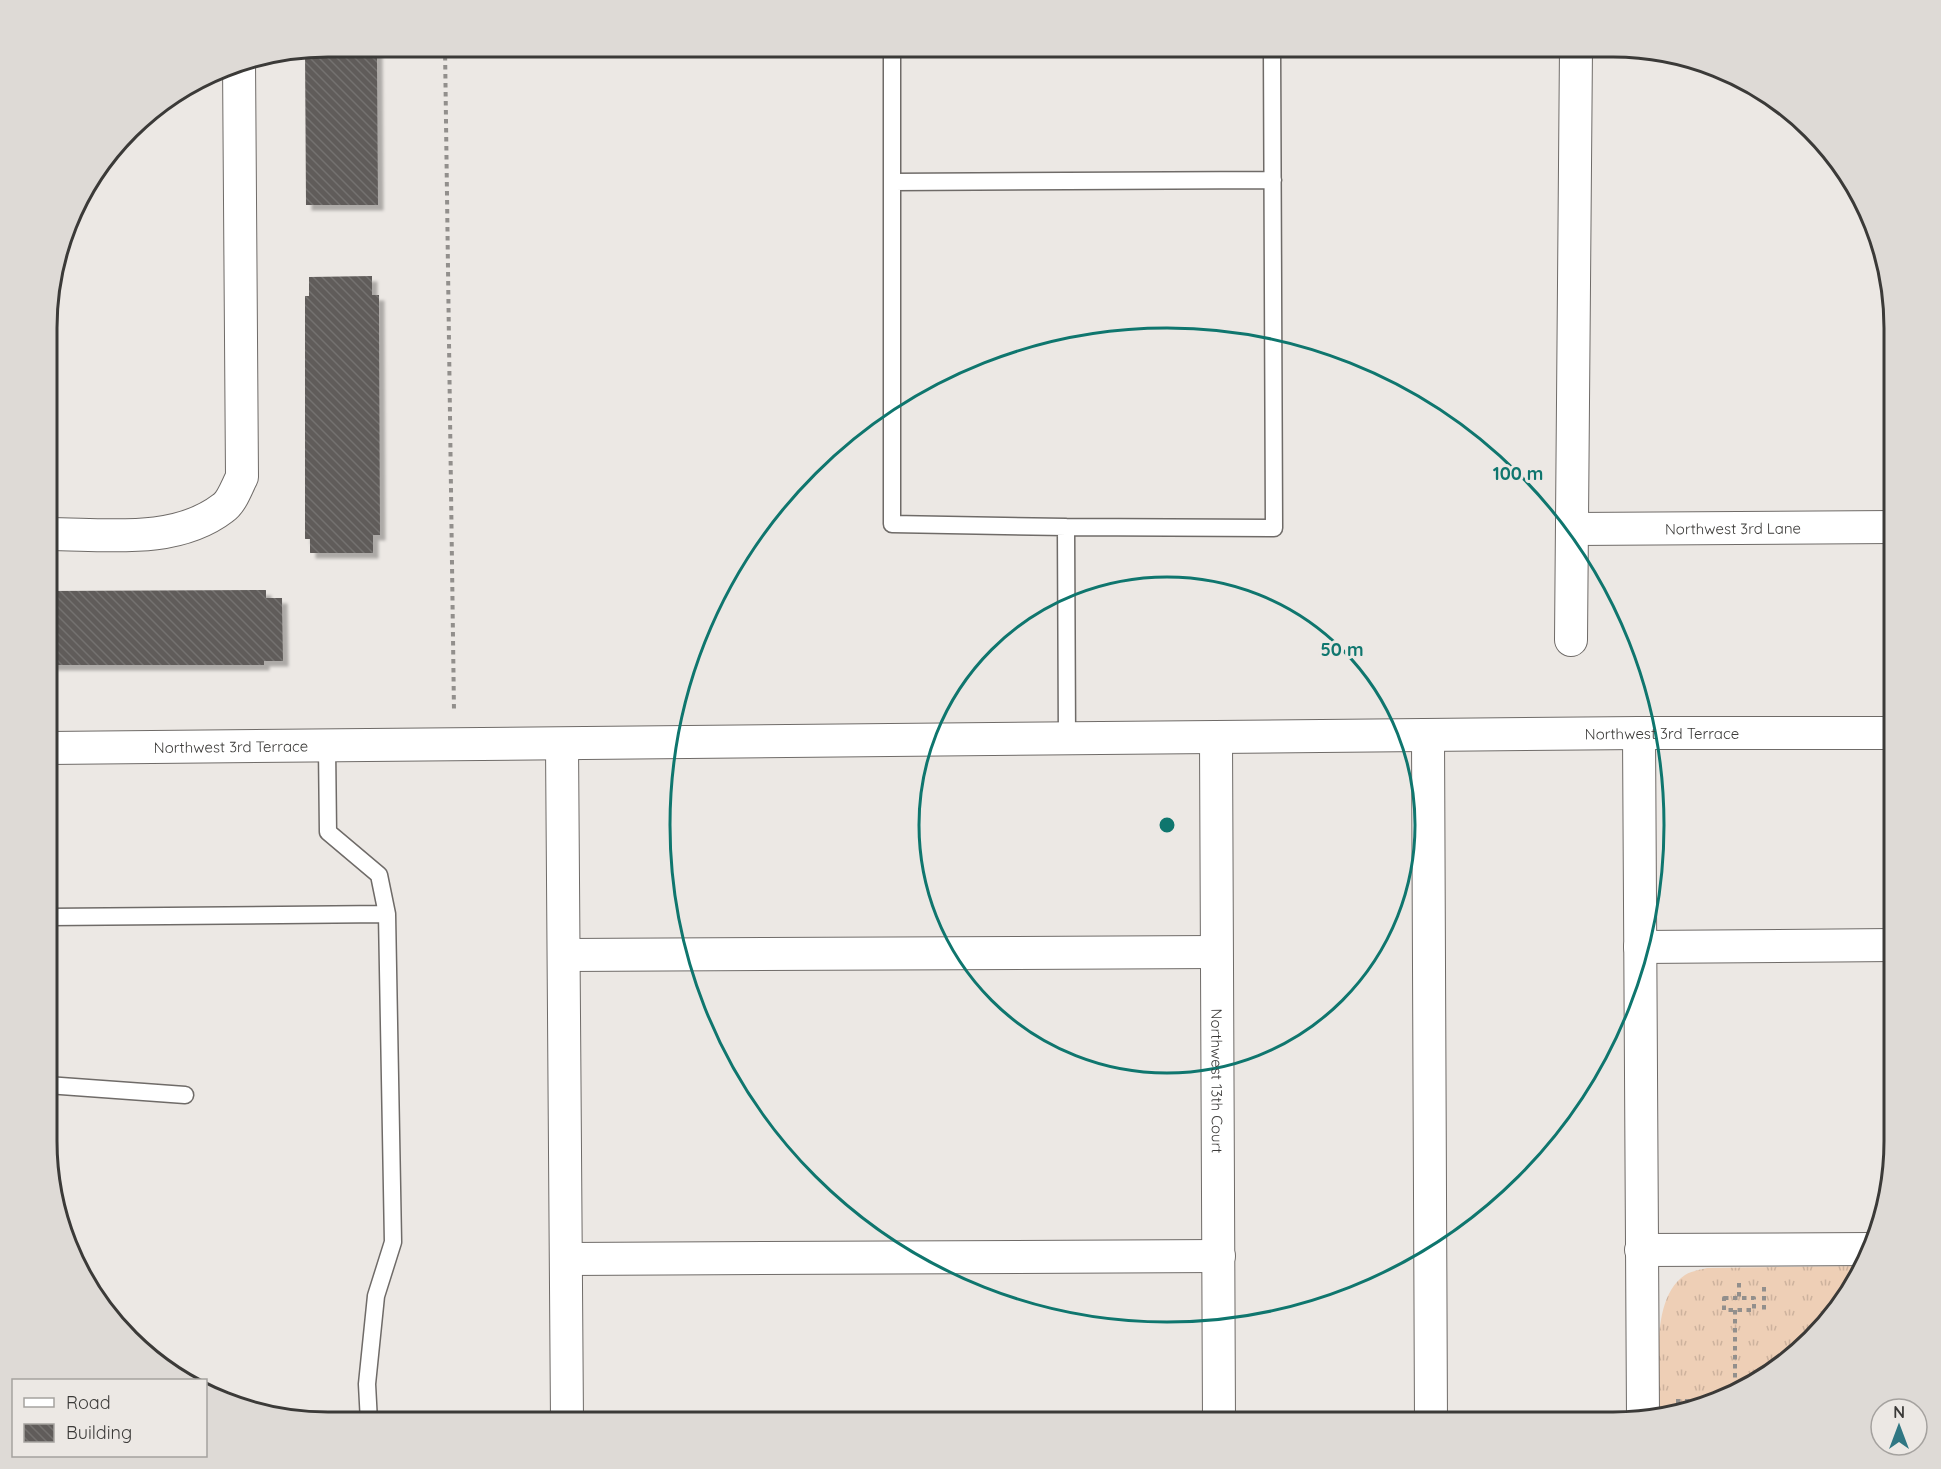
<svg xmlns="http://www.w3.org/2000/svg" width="1941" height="1469" viewBox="0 0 1941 1469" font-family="Quicksand,sans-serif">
<defs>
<pattern id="grass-tufts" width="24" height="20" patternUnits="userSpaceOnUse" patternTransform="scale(1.5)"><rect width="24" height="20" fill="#eecfb6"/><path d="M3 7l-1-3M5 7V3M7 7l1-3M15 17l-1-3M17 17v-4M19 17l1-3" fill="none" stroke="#cdb29d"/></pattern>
<pattern id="building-back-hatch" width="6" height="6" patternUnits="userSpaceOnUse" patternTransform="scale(1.5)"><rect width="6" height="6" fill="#605c5a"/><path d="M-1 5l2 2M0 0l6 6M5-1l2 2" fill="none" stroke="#74716f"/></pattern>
<filter id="shadow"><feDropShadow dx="5.5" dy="5.5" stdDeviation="1.5" flood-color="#0004"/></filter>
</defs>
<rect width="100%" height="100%" fill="#ece8e4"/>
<!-- grass -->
<path fill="url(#grass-tufts)" d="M1862,1266L1825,1326L1737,1394L1660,1412C1660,1373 1649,1299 1685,1275C1691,1271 1700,1270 1707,1268Z"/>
<!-- building -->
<path fill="url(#building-back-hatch)" filter="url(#shadow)" d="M328,46L377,47L378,205H306L305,50Z
M372,276V295H379L380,535H373V553H310V539H305V296H309V277Z
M266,590V598H282L283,661H264V665H48V591Z"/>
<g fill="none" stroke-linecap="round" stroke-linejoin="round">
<defs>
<path id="service" d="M892,47V524L1066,527
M892,182L1273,180
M1067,740L1066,527L1274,528L1272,47
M327,747L328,832L379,875L387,914L393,1242L376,1296L367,1384L369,1422
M48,917L387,914
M47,1085L185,1095"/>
<g id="minor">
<path id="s1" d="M1573,529L1894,527"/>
<path d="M48,534C105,534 175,545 223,508C232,502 237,486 242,477L239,61"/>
<path d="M1571,640L1576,47"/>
<path d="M1639,733L1643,1416"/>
<path d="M1428,736L1431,1422"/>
<path id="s2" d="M1216,739L1219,1422"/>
<path d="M562,744L567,1422"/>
<path id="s3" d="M48,748L1639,733H1894"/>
<path d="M1640,947L1894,945"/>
<path d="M565,955L1216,952"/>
<path d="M1641,1250L1873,1249"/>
<path d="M566,1259L1219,1256"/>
</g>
</defs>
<!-- service casing -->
<use href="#service" stroke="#6f6b68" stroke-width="19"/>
<!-- minor casing -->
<use href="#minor" stroke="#6f6b68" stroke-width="34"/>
<!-- path -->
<path stroke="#928f8c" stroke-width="4" stroke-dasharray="4.5 4.5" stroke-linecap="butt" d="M445,47L454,711
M1739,1283V1298
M1764,1287V1314
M1724,1298H1754V1310H1724Z
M1735,1310V1394
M1676,1401H1706"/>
<!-- service -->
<use href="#service" stroke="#fff" stroke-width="16"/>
<!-- minor -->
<use href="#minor" stroke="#fff" stroke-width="32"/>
</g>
<!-- distance rings -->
<g fill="none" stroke="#0f766e" stroke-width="3">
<circle cx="1167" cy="825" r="248"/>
<circle cx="1167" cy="825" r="497"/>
</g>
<g text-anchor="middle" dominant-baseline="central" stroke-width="6" stroke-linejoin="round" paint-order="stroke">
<!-- street labels -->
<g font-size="15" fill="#3b3a38" stroke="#ece8e4">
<text stroke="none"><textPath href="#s1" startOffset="160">Northwest 3rd Lane</textPath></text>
<text stroke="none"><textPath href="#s3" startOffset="1614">Northwest 3rd Terrace</textPath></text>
<text stroke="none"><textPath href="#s3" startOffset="183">Northwest 3rd Terrace</textPath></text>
<text stroke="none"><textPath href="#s2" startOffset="342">Northwest 13th Court</textPath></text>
</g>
</g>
<!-- crop -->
<path d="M0 0H1941V1469H0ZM328 57H1613A271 271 0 0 1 1884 328V1141A271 271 0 0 1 1613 1412H328A271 271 0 0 1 57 1141V328A271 271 0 0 1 328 57Z" fill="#dedad6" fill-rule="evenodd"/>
<path fill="none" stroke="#3b3a38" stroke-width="3" d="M328 57H1613A271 271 0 0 1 1884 328V1141A271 271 0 0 1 1613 1412H328A271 271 0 0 1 57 1141V328A271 271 0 0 1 328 57Z"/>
<circle cx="1167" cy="825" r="9" fill="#0f766e" stroke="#ece8e4" stroke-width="3"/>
<g font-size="18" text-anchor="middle" font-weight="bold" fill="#0f766e" stroke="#ece8e4" stroke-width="6" stroke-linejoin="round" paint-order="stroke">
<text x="1518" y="480">100 m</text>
<text x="1342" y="656">50 m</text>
</g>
<!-- legend -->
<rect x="12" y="1379" width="195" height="78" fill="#ece8e4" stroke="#a5a29f" stroke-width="1.5"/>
<rect x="24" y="1398" width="30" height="9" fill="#ffffff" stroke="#a5a29f" stroke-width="1.5"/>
<text x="66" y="1409" font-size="18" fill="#3b3a38">Road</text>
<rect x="24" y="1424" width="30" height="18" fill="url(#building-back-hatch)" stroke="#a5a29f" stroke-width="1.5"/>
<text x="66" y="1439" font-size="18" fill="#3b3a38">Building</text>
<!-- north arrow -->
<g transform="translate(1899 1427)"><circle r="28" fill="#ece8e4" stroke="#a5a29f" stroke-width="1.5"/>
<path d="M0-4.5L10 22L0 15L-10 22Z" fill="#307783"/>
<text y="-9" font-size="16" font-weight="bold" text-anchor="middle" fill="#3b3a38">N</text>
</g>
</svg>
